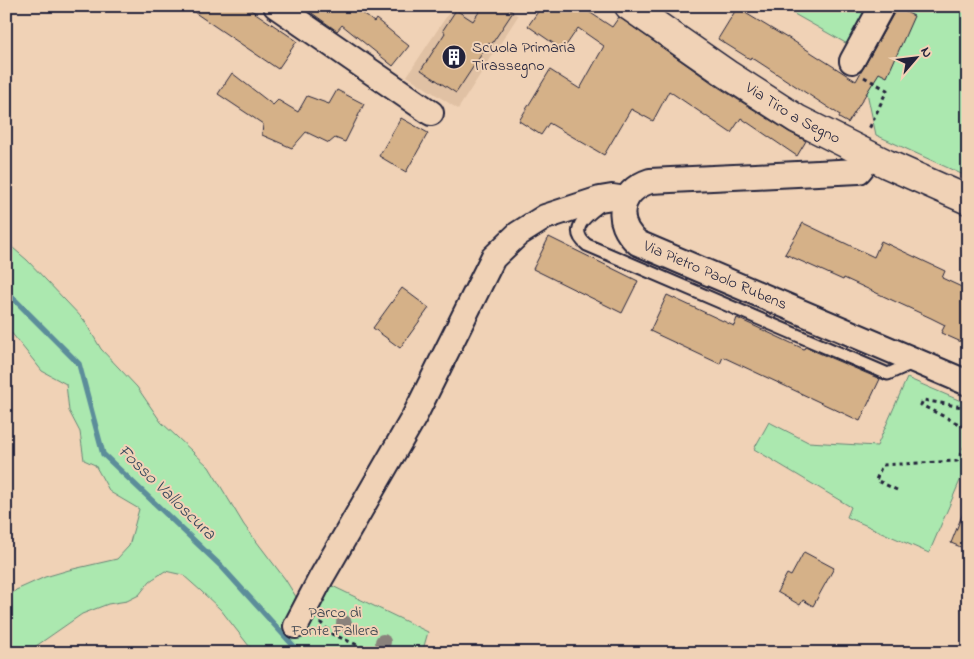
<svg xmlns="http://www.w3.org/2000/svg" width="974" height="659" viewBox="0 0 974 659" font-family="'Indie Flower',sans-serif">
<rect width="100%" height="100%" fill="#f0d2b6"/>
<filter id="ink" filterUnits="userSpaceOnUse"><feTurbulence type="fractalNoise" baseFrequency=".02" numOctaves="2"/><feDisplacementMap in="SourceGraphic" scale="10" xChannelSelector="R" yChannelSelector="G"/><feConvolveMatrix kernelMatrix="1 2 1 2 8 2 1 2 1" color-interpolation-filters="sRGB"/></filter>
<g filter="url(#ink)">
<!-- built -->
<path fill="#e0c1a4" d="M449,6H505L518,16L458,109L407,76L452,8Z"/>
<!-- green -->
<path fill="#abe8af" stroke="#668575" d="M780,6L968,7V177L876,135L858,50Z
M6,242L27,260L84,320L101,349L137,387L161,422L209,467L244,525L285,579L306,613L322,581L428,632L422,653H258L249,646L221,610L201,591L183,575L165,571L150,581L139,595L127,601L108,604L82,614L26,653H6V599L16,590L45,577L69,570L117,559L129,546L139,509L110,492L95,465L84,460L80,432L69,411L66,384L42,371L6,326Z
M907,378L968,404V462L929,553L847,517L851,507L754,449L769,422L808,442L877,446Z"/>
<g fill="none" stroke-linecap="round" stroke-linejoin="round">
<!-- stream -->
<path stroke="#5c8d9a" stroke-width="5.5" d="M6,291L79,364L103,454L222,567L300,653"/>
</g>
<!-- building -->
<path fill="#d5b188" stroke="#22223b" d="M185,6H245L297,41L278,69Z
M302,6H353L374,22L376,19L409,46L393,66L342,25L337,31Z
M483,6H504L513,12L491,45L489,43L456,93L421,70L445,33L443,30L456,10L473,21Z
M542,6H580L612,27L619,17L718,87L789,132L806,141L797,156L741,118L731,133L669,91L653,121L631,109L604,155L549,123L541,135L519,121L550,70L580,89L604,46L578,28L563,50L528,26Z
M895,7L914,16L887,77L879,73L848,123L839,118L840,115L751,57L750,59L718,39L737,8L787,38V37L856,81L894,13Z
M232,73L273,105L278,100L298,112L307,96L329,104L337,90L364,104L345,142L335,138L329,143L306,132L292,148L262,135L263,124L218,94Z
M401,118L428,133L406,172L379,156Z
M803,223L874,257L881,241L945,271L942,278L968,290V345L941,333L945,325L931,318L844,278L843,280L785,254Z
M549,237L638,281L622,313L533,269Z
M402,288L429,308L400,348L373,328Z
M667,295L734,326L737,318L804,349L805,347L880,379L860,421L723,357L720,364L650,331Z
M967,503H968V550L951,543Z
M804,552L834,568L813,606L803,600L800,605L777,592L787,574L791,576Z"/>
<g fill="none" stroke-linecap="round" stroke-linejoin="round">
<defs>
<path id="lane" d="M598,207C585,217 568,230 587,245L888,374L915,362"/>
<g id="street">
<path d="M276,6L431,113"/>
<path d="M852,61L882,6"/>
<path id="s1" d="M871,156L859,171L650,181C619,191 613,222 638,243L968,383"/>
<path d="M296,626L321,578L414,417L493,258L518,234L545,217L600,199L612,197L626,199"/>
</g>
<g id="secondary">
<path id="s2" d="M629,6L727,74L797,119L887,164L968,200"/>
</g>
</defs>
<!-- lane casing -->
<use href="#lane" stroke="#22223b" stroke-width="15"/>
<!-- street casing -->
<use href="#street" stroke="#22223b" stroke-width="28"/>
<!-- secondary casing -->
<use href="#secondary" stroke="#22223b" stroke-width="31"/>
<!-- path -->
<path stroke="#22223b" stroke-width="3" stroke-dasharray="4 4" stroke-linecap="butt" d="M864,77L887,90L869,129
M968,408L923,400L921,405L963,426L968,440
M897,490L876,480L882,465L957,461L968,442
M320,622L332,634L376,653"/>
<!-- lane -->
<use href="#lane" stroke="#f0d2b6" stroke-width="11"/>
<!-- street -->
<use href="#street" stroke="#f0d2b6" stroke-width="24"/>
<!-- secondary -->
<use href="#secondary" stroke="#f0d2b6" stroke-width="28"/>
</g>
<!-- trees -->
<g fill="#8a827c">
<circle cx="344" cy="623" r="8"/>
<circle cx="383" cy="642" r="8"/>
</g>
</g>
<!-- icons -->
<defs>
<symbol id="building-disc" viewBox="-11 -11 22 22"><circle r="9.5" fill="#22223b" stroke="#f0d2b6"/><path d="M-4-6H4V6H1V3H-1V6H-4ZM-2.5-4.3h1.7v1.8h-1.7ZM.8-4.3h1.7v1.8H.8ZM-2.5-1h1.7V.8h-1.7ZM.8-1h1.7V.8H.8Z" fill="#fff"/></symbol>
</defs>
<g fill-rule="evenodd">
<use href="#building-disc" x="440" y="43" width="28" height="28"/>
</g>
<g text-anchor="middle" dominant-baseline="central" stroke-width="4" stroke-linejoin="round" paint-order="stroke">
<!-- poi labels -->
<g font-size="16" fill="#22223b" stroke="#f0d2b6" text-anchor="start">
<text x="472" y="48">Scuola Primaria<tspan x="472" dy="18">Tirassegno</tspan></text>
</g>
<!-- street labels -->
<g font-size="16" fill="#22223b" stroke="#f0d2b6">
<text stroke="none"><textPath href="#s2" startOffset="196">Via Tiro a Segno</textPath></text>
<text stroke="none"><textPath href="#s1" startOffset="392">Via Pietro Paolo Rubens</textPath></text>
</g>
<!-- park labels -->
<g font-size="16" fill="#37404c" stroke="#f0d2b6">
<text x="335" y="613">Parco di<tspan x="335" dy="18">Fonte Fallera</tspan></text>
</g>
<!-- water labels -->
<g font-size="18" font-style="italic" fill="#35465b" stroke="#f0d2b6">
<text transform="translate(166 493) rotate(44)">Fosso Valloscura</text>
</g>
</g>
<!-- margin -->
<rect width="974" height="659" fill="none" stroke="#f0d2b6" stroke-width="25"/>
<rect x="12" y="12" width="949" height="634" fill="none" stroke="#22223b" stroke-width="2" filter="url(#ink)"/>
<!-- north arrow -->
<g transform="translate(916 58) rotate(62)" stroke="#f0d2b6" stroke-width="4" paint-order="stroke">
<path d="M0-4L9 19L0 12L-9 19Z" fill="#22223b"/>
<text y="-8" font-size="14" font-weight="bold" text-anchor="middle" fill="#22223b">N</text>
</g>
</svg>
